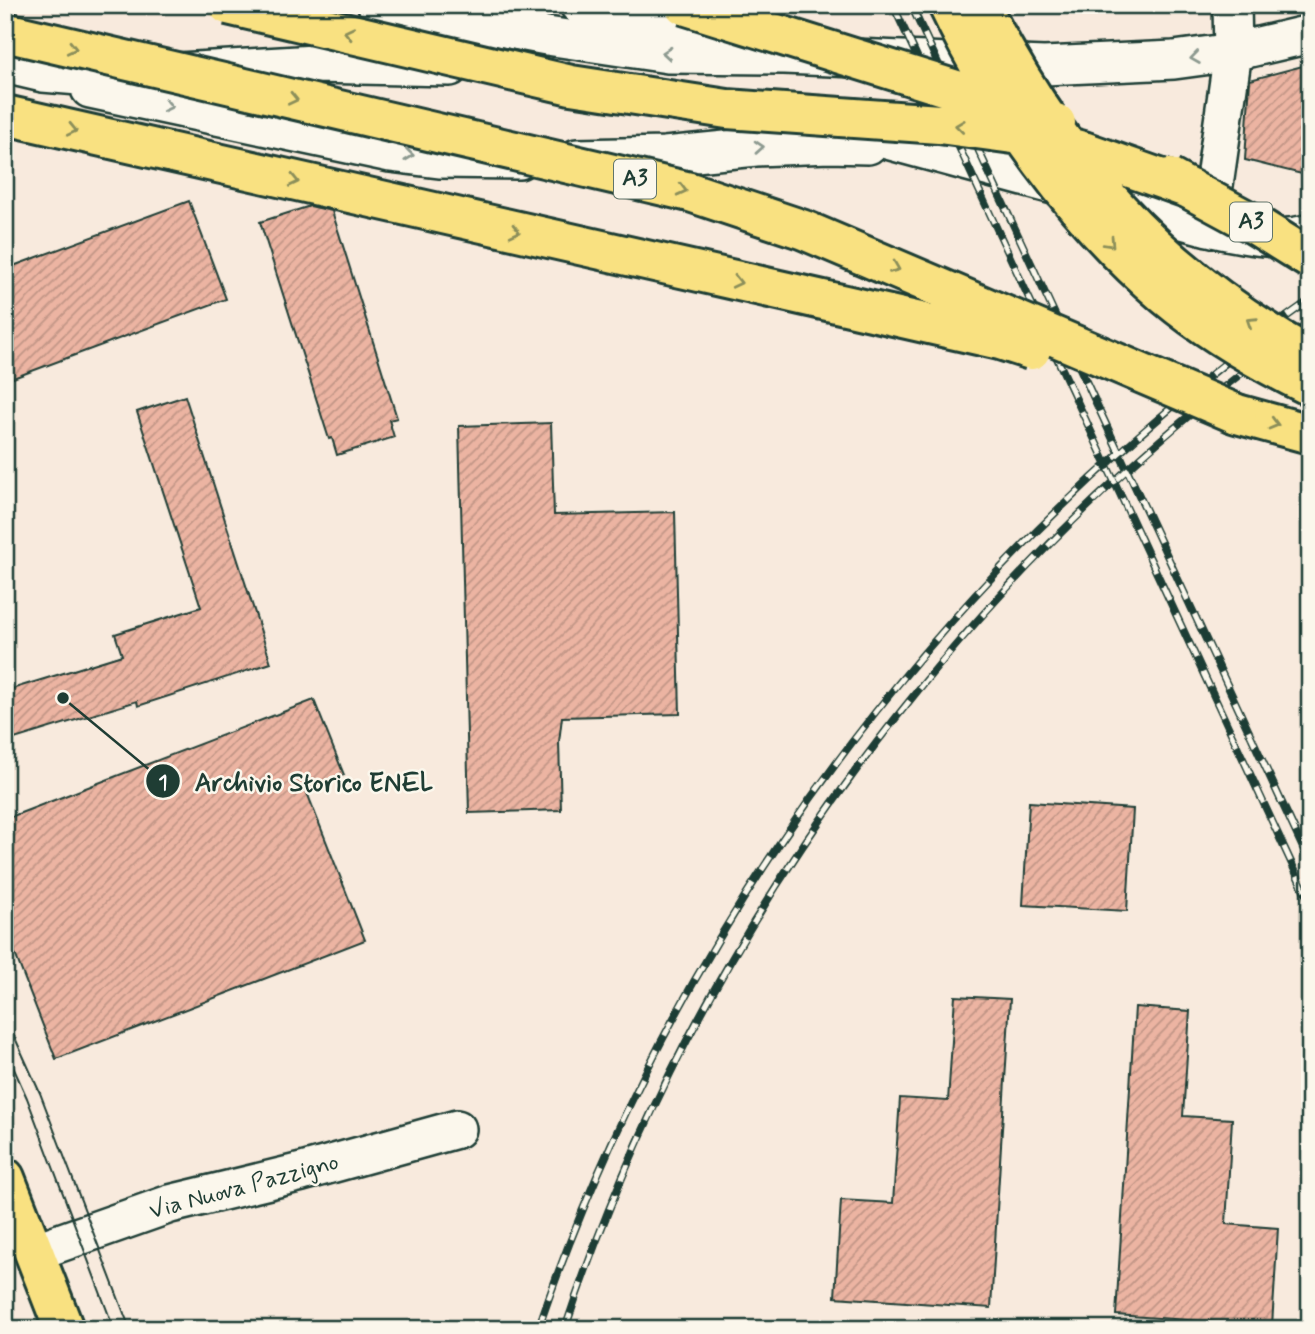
<svg xmlns="http://www.w3.org/2000/svg" width="1315" height="1334" viewBox="0 0 1315 1334" font-family="Mynerve,sans-serif">
<defs>
<pattern id="building-hatch" width="6" height="6" patternUnits="userSpaceOnUse" patternTransform="scale(1.75)"><rect width="6" height="6" fill="#ecb4a2"/><path d="M-1 1l2-2M0 6l6-6M5 7l2-2" fill="none" stroke="#bf9485"/></pattern>
</defs>
<rect width="100%" height="100%" fill="#f8eadd"/>
<filter id="ink" filterUnits="userSpaceOnUse"><feTurbulence type="fractalNoise" baseFrequency=".0143" numOctaves="2"/><feDisplacementMap in="SourceGraphic" scale="14" xChannelSelector="R" yChannelSelector="G"/><feConvolveMatrix kernelMatrix="1 2 1 2 8 2 1 2 1" color-interpolation-filters="sRGB"/></filter>
<g filter="url(#ink)">
<!-- building -->
<path fill="url(#building-hatch)" stroke="#1f3d34" stroke-width="2" d="M1310,64V176L1245,160L1250,80Z
M189,201L226,299L5,381V269Z
M310,206L332,211L397,418L389,420L394,437L337,455L332,438L329,439L260,222Z
M185,396L271,663L138,706L137,701L5,742V691L122,655L115,634L201,607L137,412Z
M551,423L554,515L675,512L680,714L562,717L559,742L561,810L469,813L459,426Z
M314,700L344,775L306,790L365,940L56,1059L5,928V819Z
M1029,802L1133,809L1127,911L1023,905Z
M955,996L1010,999L991,1308L835,1297L841,1200L893,1203L900,1098L948,1101Z
M1135,1007L1190,1011L1183,1116L1232,1119L1226,1224L1278,1228L1272,1326L1116,1315Z"/>
<g fill="none" stroke-linecap="round" stroke-linejoin="round">
<defs>
<path id="minor" d="M377,5L547,36L668,54L784,55L1044,66L1174,60L1233,52L1310,34
M579,5L668,23L736,42
M5,64L43,73L91,77L315,64L450,67
M90,89L390,153L439,159L519,160
M839,127L1208,227C1241,234 1277,243 1310,233
M577,158L665,156L756,147L829,144L868,145
M1208,227L1233,52L1232,5
M34,1252L170,1204L302,1172L457,1129"/>
<path id="major" d="M5,1178L64,1329"/>
<path id="highway" d="M1237,414L1310,434"/>
</defs>
<!-- minor casing -->
<use href="#minor" stroke="#1f3d34" stroke-width="42"/>
<!-- major casing -->
<use href="#major" stroke="#1f3d34" stroke-width="44"/>
<!-- highway casing -->
<use href="#highway" stroke="#1f3d34" stroke-width="44"/>
<!-- minor -->
<use href="#minor" stroke="#fbf7ec" stroke-width="37"/>
<!-- major -->
<use href="#major" stroke="#f9e181" stroke-width="38"/>
<!-- highway -->
<use href="#highway" stroke="#f9e181" stroke-width="38"/>
<!-- tram -->
<path stroke="#1f3d34" stroke-width="2" d="M5,1016L40,1093L130,1329
M5,1049L27,1098L114,1329"/>
<defs>
<path id="rail" d="M893,5L1310,903
M911,5L1310,863
M538,1329C655,986 863,678 1135,439C1191,390 1248,343 1310,300
M565,1329C698,927 966,568 1310,322"/>
</defs>
<!-- rail casing -->
<use href="#rail" stroke="#1f3d34" stroke-width="8"/>
<!-- rail -->
<use href="#rail" stroke="#fbf7ec" stroke-width="5" stroke-dasharray="16" stroke-linecap="butt"/>
<defs>
<path id="highway-bridge" d="M228,5L571,85L727,109L939,124L1028,136L1083,151L1190,189
M684,5L1020,110L1056,123
M948,5C1000,114 1074,218 1166,296C1210,333 1259,361 1310,386
M980,5C1060,161 1155,272 1310,357
M5,32L690,192L804,230L1237,414
M5,115L1000,340L1031,350
M1169,178L1254,224L1310,259"/>
</defs>
<!-- highway-bridge casing -->
<use href="#highway-bridge" stroke="#1f3d34" stroke-width="44" stroke-linecap="butt"/>
<!-- highway-bridge -->
<use href="#highway-bridge" stroke="#f9e181" stroke-width="38"/>
</g>
<!-- one-way arrows -->
<defs><path id="oneway-chevron" d="M-2-3.5L2.5 0L-2 3.5" fill="none" stroke-width="1.6" stroke-linecap="round" stroke-linejoin="round" transform="scale(1.75)"/></defs>
<g stroke="#8c8f5a">
<use href="#oneway-chevron" transform="translate(349 33) rotate(-167)"/>
<use href="#oneway-chevron" transform="translate(72 48) rotate(13)"/>
<use href="#oneway-chevron" transform="translate(293 99) rotate(13)"/>
<use href="#oneway-chevron" transform="translate(960 126) rotate(-173)"/>
<use href="#oneway-chevron" transform="translate(72 130) rotate(13)"/>
<use href="#oneway-chevron" transform="translate(294 181) rotate(13)"/>
<use href="#oneway-chevron" transform="translate(682 190) rotate(14)"/>
<use href="#oneway-chevron" transform="translate(515 231) rotate(13)"/>
<use href="#oneway-chevron" transform="translate(1110 243) rotate(47)"/>
<use href="#oneway-chevron" transform="translate(895 268) rotate(22)"/>
<use href="#oneway-chevron" transform="translate(737 282) rotate(13)"/>
<use href="#oneway-chevron" transform="translate(1251 322) rotate(-147)"/>
<use href="#oneway-chevron" transform="translate(1274 424) rotate(15)"/>
</g>
<g stroke="#8d9a90">
<use href="#oneway-chevron" transform="translate(667 53) rotate(-175)"/>
<use href="#oneway-chevron" transform="translate(1195 58) rotate(172)"/>
<use href="#oneway-chevron" transform="translate(168 106) rotate(12)"/>
<use href="#oneway-chevron" transform="translate(759 147) rotate(-4)"/>
<use href="#oneway-chevron" transform="translate(409 155) rotate(7)"/>
</g>
</g>
<g text-anchor="middle" dominant-baseline="central" stroke-width="5" stroke-linejoin="round" paint-order="stroke">
<!-- shield labels -->
<g fill="#fbf7ec" stroke="#61756b" stroke-width="2">
<rect x="614" y="159.5" width="42" height="39" rx="5"/>
<rect x="1230" y="202.5" width="42" height="39" rx="5"/>
</g>
<g font-size="23" font-weight="bold" fill="#1f3d34">
<text x="635" y="179">A3</text>
<text x="1251" y="222">A3</text>
</g>
<!-- street labels -->
<g font-size="24" fill="#1f3d34" stroke="#fbf7ec">
<text transform="translate(244 1187) rotate(-15)">Via Nuova Pazzigno</text>
</g>
</g>
<!-- callouts -->
<path fill="none" stroke="#1f3d34" stroke-width="2.5" d="M63 698L163 781"/>
<g fill="#1f3d34" stroke="#fbf7ec" stroke-width="2.5">
<circle cx="63" cy="698" r="7"/>
<circle cx="163" cy="781" r="18"/>
</g>
<g font-size="21" text-anchor="middle" font-weight="bold" fill="#fff">
<text x="163" y="789">1</text>
</g>
<g font-size="26" text-anchor="middle" font-weight="bold" fill="#1f3d34" stroke="#fbf7ec" stroke-width="5" stroke-linejoin="round" paint-order="stroke">
<text x="314" y="791">Archivio Storico ENEL</text>
</g>
<!-- margin -->
<rect width="1315" height="1334" fill="none" stroke="#fbf7ec" stroke-width="28"/>
<rect x="14" y="14" width="1287" height="1306" fill="none" stroke="#1f3d34" stroke-width="2.5" filter="url(#ink)"/>
</svg>
